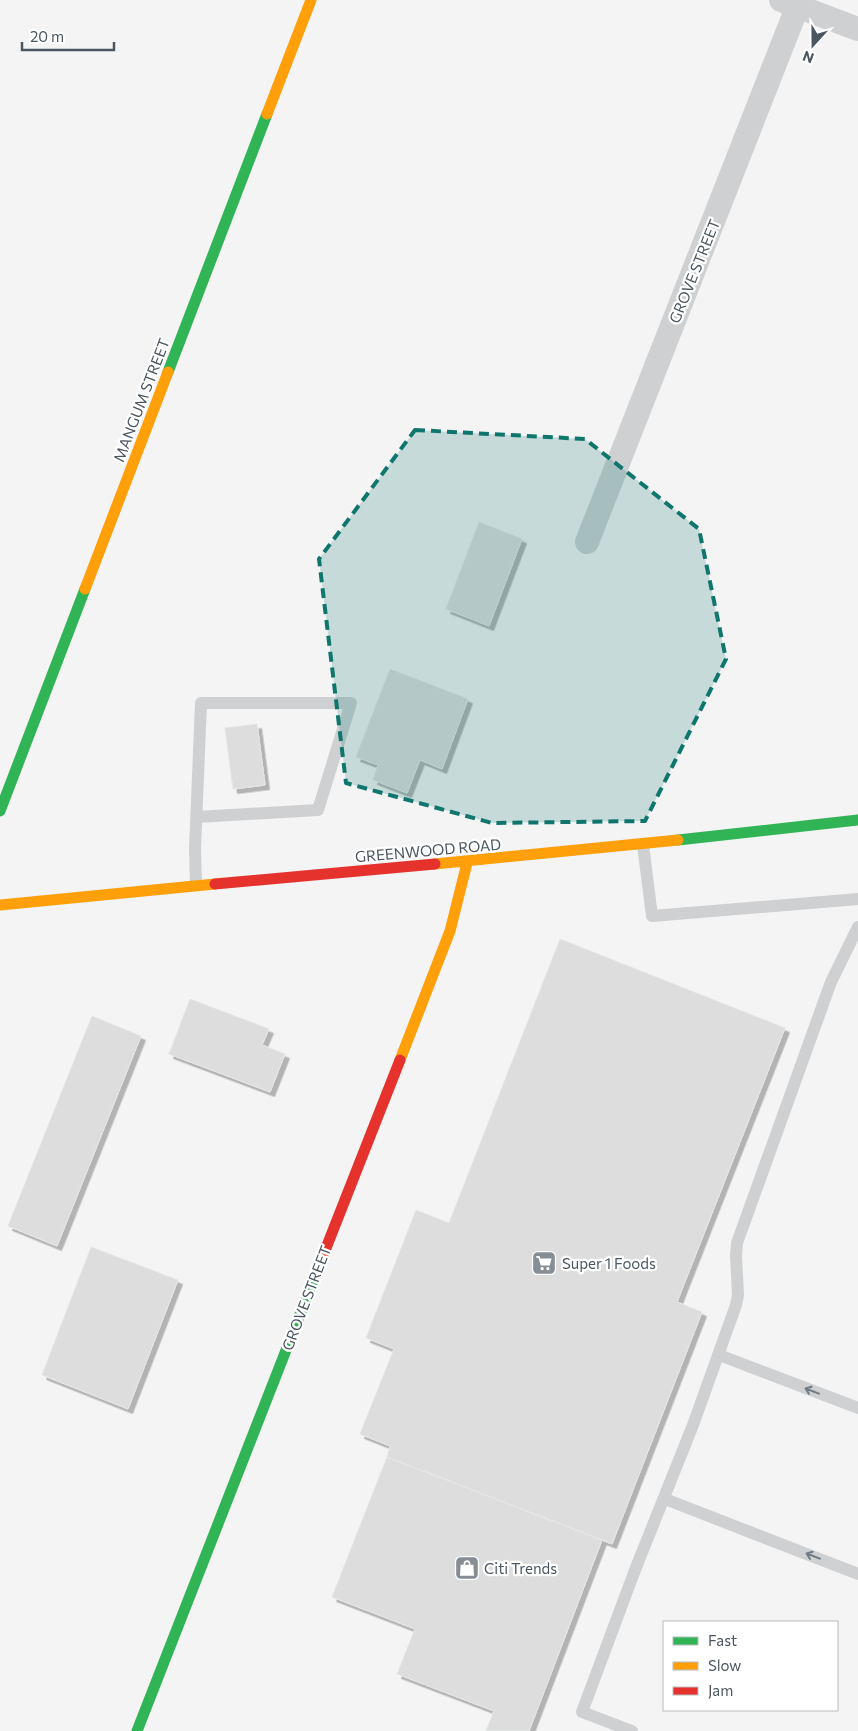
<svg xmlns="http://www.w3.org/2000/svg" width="858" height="1731" viewBox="0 0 858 1731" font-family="Commissioner,sans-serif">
<defs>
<filter id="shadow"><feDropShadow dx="4.5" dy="4.5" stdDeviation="0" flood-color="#0004"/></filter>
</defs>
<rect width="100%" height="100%" fill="#f4f4f4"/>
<!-- building -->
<path fill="#ddddde" stroke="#e5e6e7" filter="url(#shadow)" d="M479,522L522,539L489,626L446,609Z
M390,669L468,699L442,769L420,760L407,793L373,780L378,765L356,757Z
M257,724L265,785L233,789L225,728Z
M560,939L785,1028L677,1302L702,1312L612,1544L387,1457L390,1446L360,1434L394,1349L366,1338L416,1210L449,1223Z
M190,999L269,1029L262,1045L285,1054L270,1092L169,1054Z
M92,1016L141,1036L57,1246L8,1226Z
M91,1247L178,1280L128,1409L42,1375Z
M387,1457L602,1540L529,1731H486L494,1711L397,1674L415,1629L332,1597Z"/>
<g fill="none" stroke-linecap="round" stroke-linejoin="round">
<!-- lane -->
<path stroke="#ced0d2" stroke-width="12" d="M643,845L652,916L858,899
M196,885L195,849L201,703H351L318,810L197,817
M719,1355L858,1408
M665,1499L858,1574
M632,1731L582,1712L635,1570L693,1425L736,1305L738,1295L736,1256L737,1243L831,982L858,927"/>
<!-- street -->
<path stroke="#ced0d2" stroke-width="24" d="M781,0L858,29
M587,542L800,0"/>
<!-- fast -->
<path stroke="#30b455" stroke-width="11" d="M168,372L267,114
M0,811L85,589
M678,840L858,820
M137,1731L317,1271"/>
<!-- slow -->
<path stroke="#ff9f0a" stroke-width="11" d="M267,114L311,0
M85,589L168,372
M435,864L678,840
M0,905L215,884
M400,1060L450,931L467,863"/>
<!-- jam -->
<path stroke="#e5322d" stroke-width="11" d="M215,884L435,864
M317,1271L400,1060"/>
</g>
<!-- one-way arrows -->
<defs><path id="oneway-shaft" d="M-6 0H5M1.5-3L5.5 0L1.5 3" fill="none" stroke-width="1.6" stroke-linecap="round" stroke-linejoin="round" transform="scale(1.25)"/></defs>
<g stroke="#727b83">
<use href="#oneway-shaft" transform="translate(812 1391) rotate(-159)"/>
<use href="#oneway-shaft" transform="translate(813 1556) rotate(-159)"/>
</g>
<!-- marked area -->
<path fill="#0f766e" fill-opacity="0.2" stroke="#0f766e" stroke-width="4" stroke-dasharray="10 6" stroke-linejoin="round" d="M415,430L585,439L699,529L726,659L645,821L492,823L346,783L319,559Z"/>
<!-- icons -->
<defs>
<symbol id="supermarket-square" viewBox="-11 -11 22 22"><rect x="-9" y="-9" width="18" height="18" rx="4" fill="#868d94" stroke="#fff"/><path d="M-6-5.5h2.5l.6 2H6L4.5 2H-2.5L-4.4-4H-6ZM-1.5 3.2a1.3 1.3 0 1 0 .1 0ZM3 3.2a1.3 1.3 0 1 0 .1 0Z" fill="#fff"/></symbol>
<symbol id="shop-square" viewBox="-11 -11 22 22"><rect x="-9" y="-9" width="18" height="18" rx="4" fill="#868d94" stroke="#fff"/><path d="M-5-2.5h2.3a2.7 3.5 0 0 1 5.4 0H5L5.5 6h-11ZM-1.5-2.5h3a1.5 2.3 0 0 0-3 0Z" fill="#fff"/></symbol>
</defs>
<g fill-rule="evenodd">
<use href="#supermarket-square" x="530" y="1249" width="28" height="28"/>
<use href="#shop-square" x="453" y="1554" width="28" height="28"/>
</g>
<g text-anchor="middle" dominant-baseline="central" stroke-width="4.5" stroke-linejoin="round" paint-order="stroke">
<!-- street labels -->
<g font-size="15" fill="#4a5661" stroke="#fff">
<text transform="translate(694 271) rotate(-68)">GROVE STREET</text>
<text transform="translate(141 400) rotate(-69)">MANGUM STREET</text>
<text transform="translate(428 850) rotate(-5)">GREENWOOD ROAD</text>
<text transform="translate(306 1298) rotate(-69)">GROVE STREET</text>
</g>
<!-- poi labels -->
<g font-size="15" fill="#4a5661" stroke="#fff" text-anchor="start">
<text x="562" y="1263">Super 1 Foods</text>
<text x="484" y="1568">Citi Trends</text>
</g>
</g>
<!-- legend -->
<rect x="663" y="1621" width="175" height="90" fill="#ffffff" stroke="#b7bbc0"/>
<rect x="673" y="1637" width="25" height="8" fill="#30b455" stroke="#b7bbc0"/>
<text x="708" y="1646" font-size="15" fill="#4a5661">Fast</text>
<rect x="673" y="1662" width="25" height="8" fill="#ff9f0a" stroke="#b7bbc0"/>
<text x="708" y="1671" font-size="15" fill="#4a5661">Slow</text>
<rect x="673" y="1687" width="25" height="8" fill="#e5322d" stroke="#b7bbc0"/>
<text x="708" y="1696" font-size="15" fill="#4a5661">Jam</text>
<!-- north arrow -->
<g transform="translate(813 45) rotate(201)" stroke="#ffffff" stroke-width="4" paint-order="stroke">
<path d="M0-4L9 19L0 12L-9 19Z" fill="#4a5661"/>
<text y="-8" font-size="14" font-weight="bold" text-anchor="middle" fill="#4a5661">N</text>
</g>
<!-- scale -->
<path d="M22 42v8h92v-8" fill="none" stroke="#4a5661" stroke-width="2.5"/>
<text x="30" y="42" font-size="15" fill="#4a5661" stroke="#ffffff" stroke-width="4" paint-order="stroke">20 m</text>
</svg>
